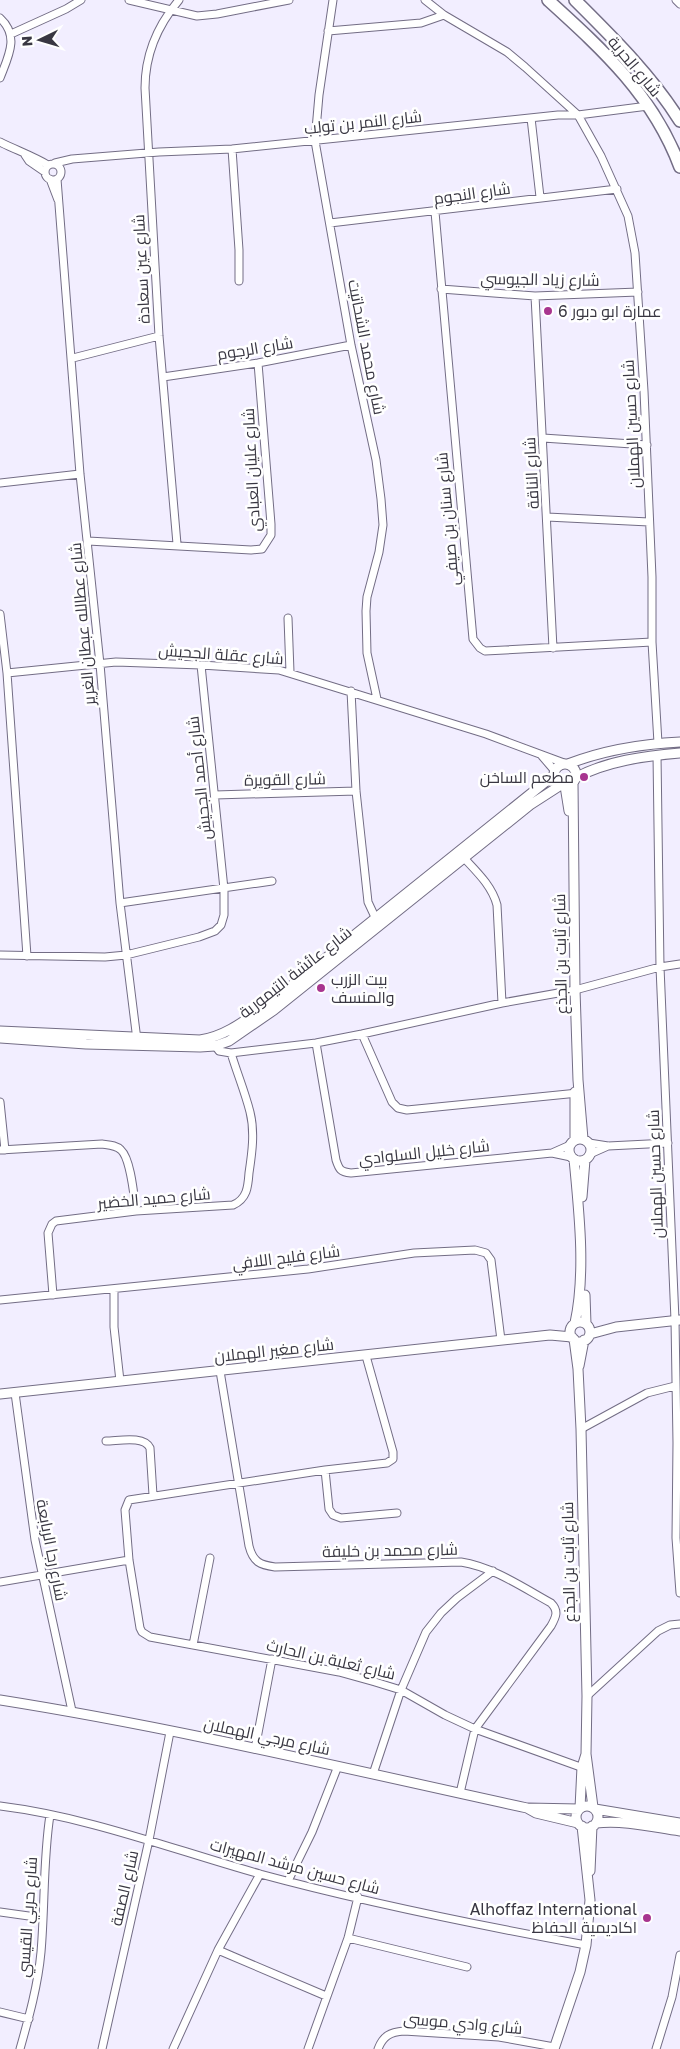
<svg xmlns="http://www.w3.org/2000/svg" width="680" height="2049" viewBox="0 0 680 2049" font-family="'Golos Text',Cairo,sans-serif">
<rect width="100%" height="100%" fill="#f2eeff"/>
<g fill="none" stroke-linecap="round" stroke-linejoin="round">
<defs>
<path id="minor" d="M129,0L197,16L217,14L289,0
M333,0L319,95L315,141L351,345L376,460L381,499L383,525L379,552L367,597L366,611L367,653L377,699
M425,0L444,15L507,52L525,67L578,115L601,156L628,216L635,253L644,391L652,577V642L658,743
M676,0L680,4
M0,18C20,36 8,57 0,78
M328,31L421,23L444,15
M11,34L66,9L81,0
M531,118L540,197
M0,142C16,150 33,156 48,165
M232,149L239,250V281
M25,155L29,161L45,172
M55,163L72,159L159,152L232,149L558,115H578L648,106
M45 172a8 8 0 1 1 16 0a8 8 0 1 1-16 0Z
M50,179L58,200
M57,179L80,474L100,664L120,903L137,1040
M435,212L473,639L480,648L485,651L652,642
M330,223L617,189
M441,289L535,296L638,292
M535,296L553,648
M73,358L159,336
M163,377L258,363L351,345
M543,438L647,445
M0,483L80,474
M547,517L649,522
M88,541L251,550L262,549L271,535V524L258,363
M177,544L159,336L145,88C145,54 157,26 179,0
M0,614L7,673L27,956
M288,618L290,672
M7,673L116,662L201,665L279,670L486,734L564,763
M351,691L356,791L368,902L375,917
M657,755L660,967L675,1320L677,1443L676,1538L680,1593
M542,756L554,770
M215,795L356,791
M464,858C477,872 492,886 497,905L502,1003
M120,903L272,881
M0,955L105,957L126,955L199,937L215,931L221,925L224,915V889L201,665
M362,1034L392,1102L398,1108L407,1110L578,1093
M213,1043L219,1051L231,1053L316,1043L362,1034L502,1003L575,990L660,967L680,964
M316,1043L336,1160C339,1169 340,1172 351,1173L552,1153L570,1145
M0,1102L5,1150
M589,1143L608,1146L668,1143
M0,1150L102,1144C109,1145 116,1145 121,1150C131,1159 134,1197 136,1211
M552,1153L571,1157
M590,1154L608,1146
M114,1290V1327L120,1381
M53,1295L48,1233L52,1224L56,1221L136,1211L233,1205C247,1199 248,1187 249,1173C252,1153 255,1132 250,1112C245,1092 237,1073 231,1053
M0,1300L308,1269L414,1253L475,1250L486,1253L491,1260L501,1340
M366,1356L393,1452V1459L387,1463L325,1470L129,1500L125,1510L129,1560L140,1628L142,1632L150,1637L339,1672L375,1682L401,1690L445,1715L475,1729L586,1769
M220,1371L249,1546C253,1562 260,1565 275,1567L461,1562C493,1567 522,1587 551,1603C559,1611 556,1617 551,1626L475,1729L460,1793
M15,1393L35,1540L72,1711
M581,1429L647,1393L675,1386
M106,1441C118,1441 144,1435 150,1448L153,1495
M325,1470L329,1509L333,1515L341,1518L397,1513
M0,1582L129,1560
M193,1645L210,1558
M587,1696L658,1631L670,1625L680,1624
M255,1749L272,1659
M373,1774L401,1690L426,1632L441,1613L457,1598L493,1571
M0,1806C89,1817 174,1850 260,1874C367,1903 477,1925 586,1945
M288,1881L312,1832L338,1766
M0,1912L43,1918
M348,1938L467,1967
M218,1950L326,1996
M0,2012L29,2019
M20,2049C29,2017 38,1985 41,1952C45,1906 43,1860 50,1815
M102,2049L149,1840L170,1732
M173,2049L218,1950L260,1874
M308,2049L348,1938L358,1897
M378,2049C383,2036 390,2032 404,2031L499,2037L554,2047
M656,2049L672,1997L680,1955"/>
<path id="tertiary" d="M554 775a11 11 0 1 1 22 0a11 11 0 1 1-22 0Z
M568,764C604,750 642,744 680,742
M575,778C606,761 645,756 680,753
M573,782L575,990L578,1080L583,1139
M565,786L569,811
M0,1031L200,1040C228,1036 249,1017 271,1002L554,775
M0,1038L86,1044L200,1047L215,1046L229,1041L274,1010L530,805L561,785
M575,1092V1140
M569 1150a11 11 0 1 1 22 0a11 11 0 1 1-22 0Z
M574,1159C579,1212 586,1272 575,1323
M582,1197L585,1160
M585,1295L586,1324
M570 1332a10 10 0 1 1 20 0a10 10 0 1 1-20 0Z
M590,1334L616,1327L680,1320
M574,1339L578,1369L581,1429L587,1696L586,1754L593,1807
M579,1366L584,1340
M0,1394L550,1335L572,1337
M0,1700C177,1728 352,1770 527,1808L536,1813L578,1823
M576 1817a11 11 0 1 1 22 0a11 11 0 1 1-22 0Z
M527,1808L579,1809
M580,1808L582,1767L586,1754
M595,1809L680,1823
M596,1823C625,1820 652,1827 680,1831
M590,1871L592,1826
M554,2049L580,1972L586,1945L590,1900L582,1826"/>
<path id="trunk" d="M548,0C603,50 653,95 680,167
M575,0C613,38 651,75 680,121"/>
</defs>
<!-- minor casing -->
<use href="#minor" stroke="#736d85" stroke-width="9"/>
<!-- tertiary casing -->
<use href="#tertiary" stroke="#736d85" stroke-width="11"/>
<!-- trunk casing -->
<use href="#trunk" stroke="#736d85" stroke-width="14"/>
<!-- minor -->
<use href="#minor" stroke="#fff" stroke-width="7"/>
<!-- tertiary -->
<use href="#tertiary" stroke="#fff" stroke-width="9"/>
<!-- trunk -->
<use href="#trunk" stroke="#fff" stroke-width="11"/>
</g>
<!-- markers -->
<g fill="#a8358f" stroke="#fff" stroke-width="2">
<circle cx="548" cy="311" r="5"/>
<circle cx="584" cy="777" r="5"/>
<circle cx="321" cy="988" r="5"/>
<circle cx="647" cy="1918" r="5"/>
</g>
<g text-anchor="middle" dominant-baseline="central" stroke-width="5" stroke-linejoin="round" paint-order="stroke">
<!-- street labels -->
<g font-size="16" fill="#393742" stroke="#fff">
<text transform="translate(635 66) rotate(50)">شارع الحرية</text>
<text transform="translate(363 122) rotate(-6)">شارع النمر بن تولب</text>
<text transform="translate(472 193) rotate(-8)">شارع النجوم</text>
<text transform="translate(141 269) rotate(-93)">شارع عين سعادة</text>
<text transform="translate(540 279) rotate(1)">شارع زياد الجيوسي</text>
<text transform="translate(367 347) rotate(79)">شارع محمد الشحاتيت</text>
<text transform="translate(255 348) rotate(-9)">شارع الرجوم</text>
<text transform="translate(631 424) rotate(-93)">شارع حسين الهملان</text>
<text transform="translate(251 470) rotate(-93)">شارع عليان العبادي</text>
<text transform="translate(531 473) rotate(-93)">شارع الناقة</text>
<text transform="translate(447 519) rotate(-95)">شارع سنان بن صيفي</text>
<text transform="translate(82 624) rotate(-95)">شارع عطالله عبطان الغرير</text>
<text transform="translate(221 654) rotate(4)">شارع عقلة الجحيش</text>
<text transform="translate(199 778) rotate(-96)">شارع أحمد الجحيش</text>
<text transform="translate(285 779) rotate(-1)">شارع القويرة</text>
<text transform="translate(560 954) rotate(-91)">شارع ثابت بن الجذع</text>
<text transform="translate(295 972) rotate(-38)">شارع عائشة التيمورية</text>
<text transform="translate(424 1152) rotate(-6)">شارع خليل السلوادي</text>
<text transform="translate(655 1174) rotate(-92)">شارع حسين الهملان</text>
<text transform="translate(154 1198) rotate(-5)">شارع حميد الخضير</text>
<text transform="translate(286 1257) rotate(-7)">شارع فليح اللافي</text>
<text transform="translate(274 1350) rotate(-6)">شارع مغير الهملان</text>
<text transform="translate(52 1550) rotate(79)">شارع رجا الربابعة</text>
<text transform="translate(390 1550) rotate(-1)">شارع محمد بن خليفة</text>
<text transform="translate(568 1562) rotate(-91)">شارع ثابت بن الجذع</text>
<text transform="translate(331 1659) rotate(13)">شارع ثعلبة بن الحارث</text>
<text transform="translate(267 1736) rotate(12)">شارع مرجي الهملان</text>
<text transform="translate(295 1866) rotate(15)">شارع حسين مرشد المهيرات</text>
<text transform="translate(124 1888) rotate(-77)">شارع الصفة</text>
<text transform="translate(27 1917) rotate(-86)">شارع حربي القيسي</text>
<text transform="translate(463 2023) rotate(5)">شارع وادي موسى</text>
</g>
<!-- poi labels -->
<g font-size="16" fill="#393742" stroke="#fff" text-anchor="start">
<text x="558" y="311">عمارة ابو دبور 6</text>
<text x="574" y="777" text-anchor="end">مطعم الساخن</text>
<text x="331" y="979">بيت الزرب<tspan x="331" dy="18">والمنسف</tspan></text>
<text x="637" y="1909" text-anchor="end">Alhoffaz International<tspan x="637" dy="18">اكاديمية الحفاظ</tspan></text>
</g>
</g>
<!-- north arrow -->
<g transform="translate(40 40) rotate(265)" stroke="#ffffff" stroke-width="4" paint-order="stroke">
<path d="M0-4L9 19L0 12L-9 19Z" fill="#393742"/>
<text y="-8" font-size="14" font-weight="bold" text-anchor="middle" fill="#393742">N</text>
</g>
</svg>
